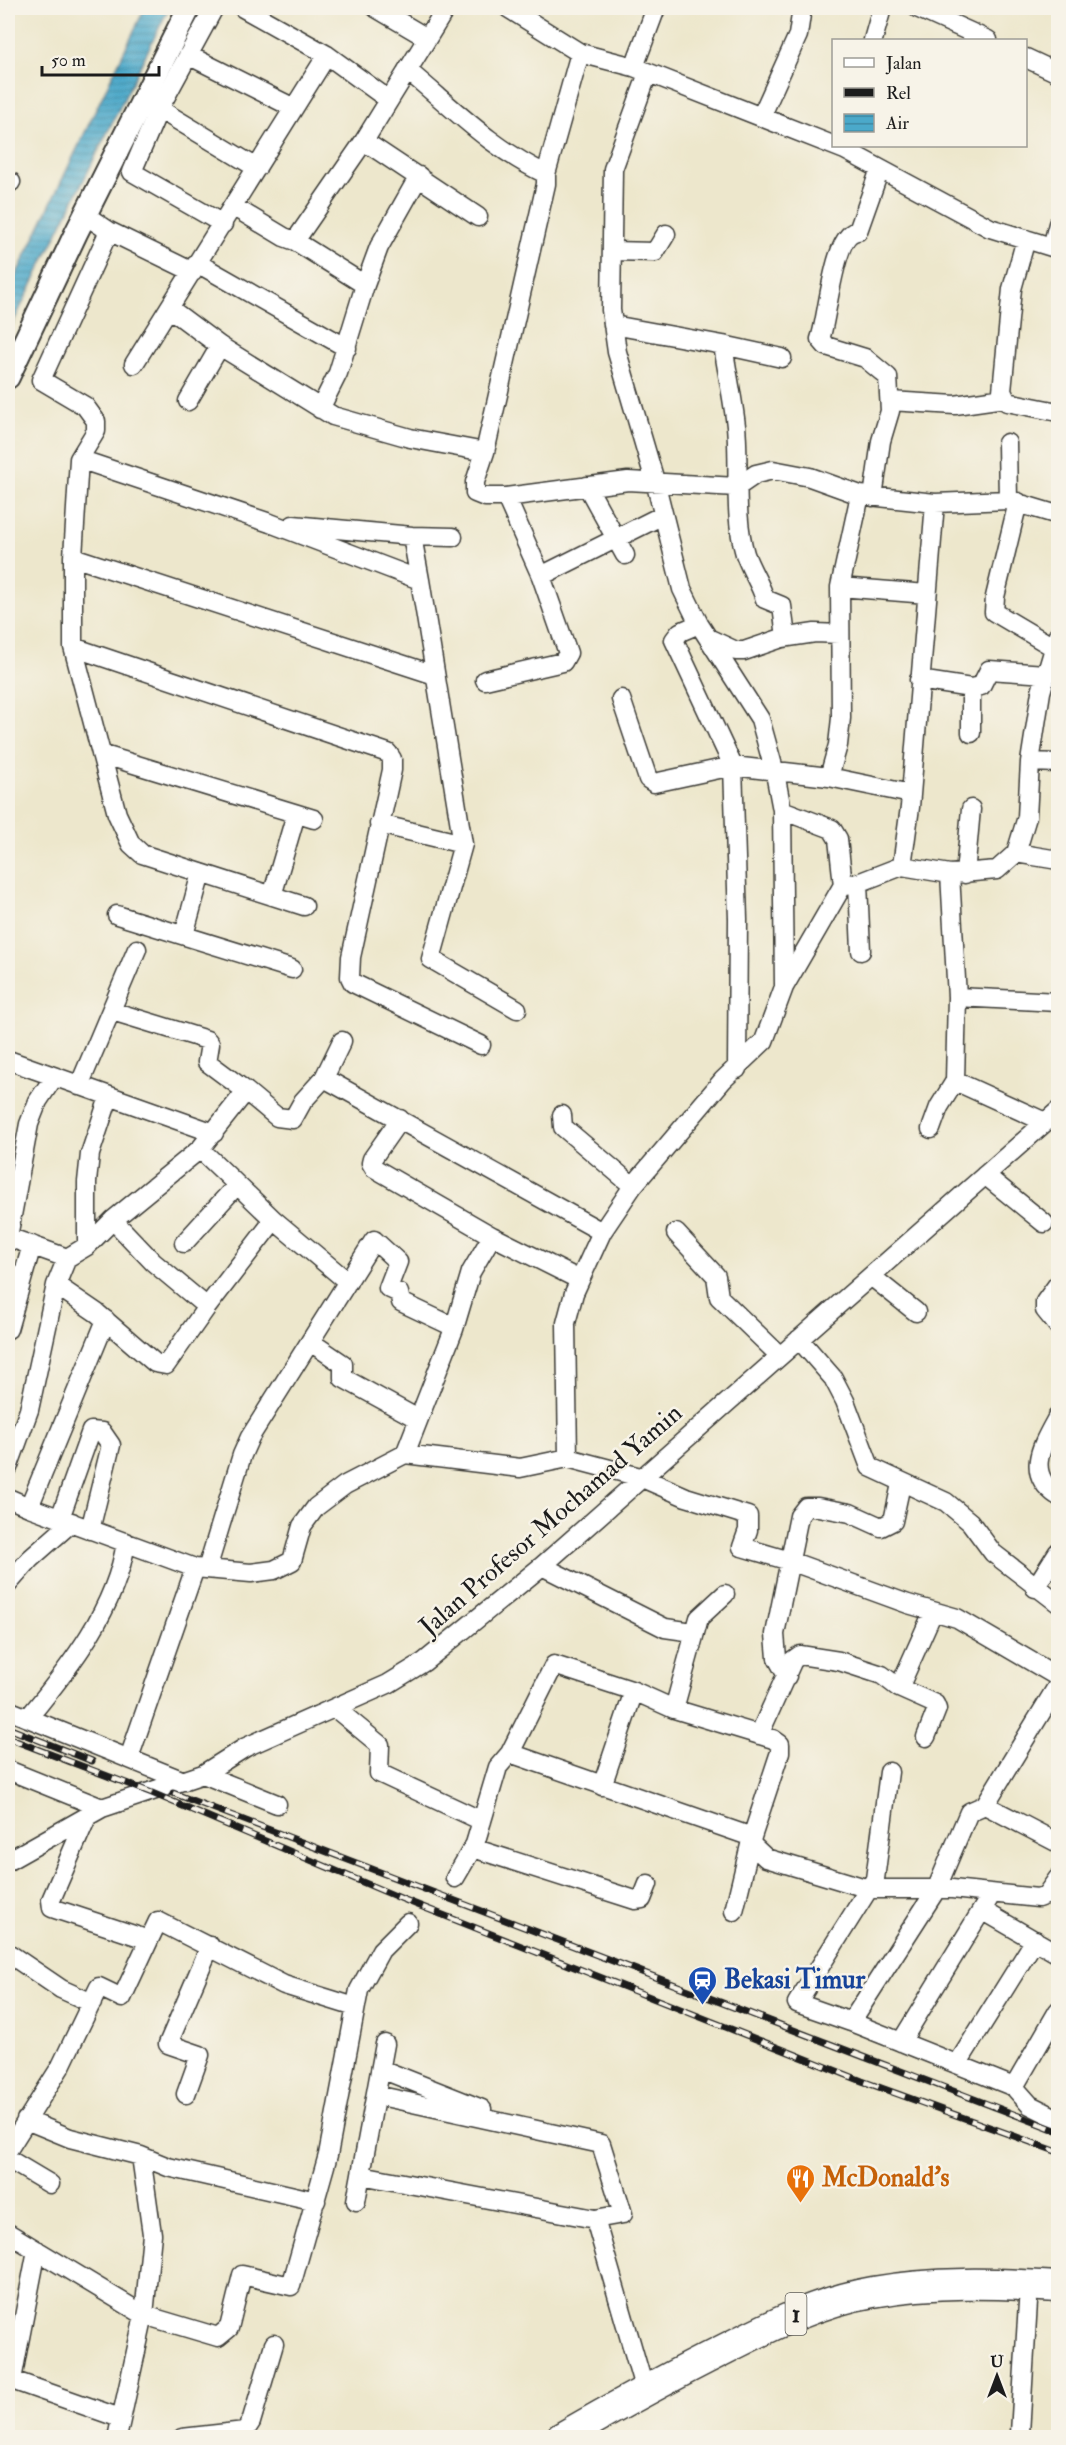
<svg xmlns="http://www.w3.org/2000/svg" width="1066" height="2445" viewBox="0 0 1066 2445" font-family="'IM FELL Double Pica',serif">
<defs>
<pattern id="water-rules" width="6" height="5" patternUnits="userSpaceOnUse" patternTransform="scale(1.5)"><rect width="6" height="5" fill="#4ba9ca"/><path d="M0 2.5h6" fill="none" stroke="#3e89a3"/></pattern>
</defs>
<rect width="100%" height="100%" fill="#f7f3e8"/>
<filter id="ink" filterUnits="userSpaceOnUse"><feTurbulence type="fractalNoise" baseFrequency=".0167" numOctaves="2"/><feDisplacementMap in="SourceGraphic" scale="12" xChannelSelector="R" yChannelSelector="G"/><feConvolveMatrix kernelMatrix="1 2 1 2 8 2 1 2 1" color-interpolation-filters="sRGB"/></filter>
<filter id="wash" filterUnits="userSpaceOnUse"><feTurbulence type="fractalNoise" baseFrequency=".008" numOctaves="4" result="noise"/><feDisplacementMap in="SourceGraphic" scale="24" xChannelSelector="R" yChannelSelector="G"/><feGaussianBlur stdDeviation="1.35" result="paint"/><feColorMatrix in="noise" values="0 0 0 0 0 0 0 0 0 0 0 0 0 0 0 0 0 1.4 0 .05"/><feComposite in="paint" operator="in"/></filter>
<g filter="url(#wash)">
<rect width="100%" height="100%" fill="#ede7cc"/>
<!-- water -->
<path fill="url(#water-rules)" stroke="#346273" stroke-width="1.5" d="M145,8H169L8,333V292Z"/>
</g>
<g filter="url(#ink)">
<g fill="none" stroke-linecap="round" stroke-linejoin="round">
<defs>
<path id="minor" d="M214,8L159,109L132,172L223,224
M243,8L327,55L389,100
M376,8L427,38
M508,8L580,53L634,67L845,150L990,228L1058,249
M917,8L988,40
M873,40L882,8
M580,53L546,174V184L485,452L475,482V493L485,497H506L628,481L737,487L756,474L773,470L810,477L860,495L935,503L1008,500L1058,515
M188,55L294,108
M1026,58L1058,73
M634,67L656,8
M407,70C453,108 492,149 546,174
M648,73L613,169L611,310L617,352L655,481L682,589L699,624L760,719L775,773L782,810L784,986
M159,109L257,168
M761,117L798,35L802,8
M364,141L478,217
M8,181L11,182
M234,207L284,237L295,241
M85,215L109,231L193,272
M109,231L41,380L85,406L96,421V431L79,459L73,557V647L117,814L131,844L142,854L304,906
M1026,239L1012,289L1002,391L1007,402L1058,412
M1052,247L1058,224
M612,251L655,252L666,234
M199,264L347,348
M365,285L379,247L419,176
M169,308L220,346L333,416L410,438L485,452
M613,325L723,345L782,358
M723,345C727,372 733,399 736,426C740,468 733,513 745,554C751,571 760,583 765,599L782,606L786,637
M134,364L327,55
M188,401L220,346
M890,401L955,405L1004,398
M320,409L338,373L365,285L295,241L364,141L446,8
M1007,443L1008,500
M79,459L270,523L420,580L463,844L431,959L517,1009
M587,486L625,555
M873,497L881,441L890,411L888,377L865,358L826,346L820,339C828,319 833,232 858,231L880,169
M1018,502L995,597L994,612L1058,650
M293,525L412,536L453,537
M412,536L420,580
M73,557L435,675
M541,576L663,515
M840,587L927,594
M699,624L680,632L674,640L733,766L738,919L737,1069
M710,639L736,651H744L782,638L815,633L840,634
M73,647L388,753L392,759V770L351,957L350,977L353,983L481,1045
M485,680L563,662L568,653L541,576L506,497
M919,680L971,688V733
M971,688L981,686L989,670L1046,674
M621,699L648,779L654,783L733,766L829,777L911,794
M101,754L314,819
M1030,762L1058,763
M829,777L838,745L841,718L840,587L860,495
M782,810L832,829L838,839L843,885
M379,824L463,844
M1016,853L1058,860
M902,866L910,807L935,503
M965,874L971,809
M858,883L861,951
M272,896L296,814
M117,915L292,969
M184,935L201,873
M957,997L1058,1002
M112,1011L207,1040L210,1044L207,1062L246,1091
M8,1060L214,1133
M54,1077L38,1101L29,1124L8,1237L67,1258L87,1246L113,1220L200,1149L246,1091L277,1117L293,1119L303,1101L324,1078L602,1232
M324,1078L342,1041
M955,1081L1045,1122
M79,1086L137,949
M562,1115L563,1127L633,1186
M400,1119L372,1159L371,1163L374,1168L492,1236L580,1280
M931,1129L939,1107L955,1081L957,997L950,874
M200,1149L274,1220L348,1282
M985,1175L1044,1223
M113,1220L153,1262L207,1307
M676,1233L716,1276L719,1297L779,1355
M184,1243L237,1185
M87,1246V1182L90,1154L109,1097
M871,1276L916,1312
M1058,1284L1045,1302V1310L1058,1326
M56,1285L97,1313L155,1363L166,1365L207,1307L274,1220
M106,1320L29,1507L195,1568L251,1573L274,1570L292,1561L302,1526L316,1507L345,1485L405,1454L520,1468L568,1458L640,1477L686,1497L748,1516V1530L742,1547L790,1561L908,1604L957,1618L1058,1677
M8,1329L32,1245
M799,1339L833,1378L845,1401L870,1467L946,1502L970,1522L993,1553L1058,1603
M312,1343L343,1364V1378L418,1419
M1058,1416C1043,1444 1023,1473 1058,1496
M405,1454L454,1329L471,1272L492,1236
M568,1458L566,1323L574,1293L602,1232L633,1186L723,1080L764,1041L784,987L843,885L858,883L902,866L950,874L997,870L1016,853L1027,817L1030,762L1041,692L1058,635
M8,1468L29,1410L56,1285L67,1258
M8,1498L29,1507
M60,1518L91,1431L102,1432L111,1445L90,1530
M542,1566L665,1628L693,1632
M207,1569L242,1455L250,1437L374,1240L398,1262L388,1288L399,1293L401,1302L454,1327
M8,1584L30,1559L72,1522
M1035,1588L1058,1552
M787,1676L777,1658L775,1634L799,1516L806,1507H818L850,1513L881,1527L893,1521L901,1484
M899,1688L933,1612
M335,1708L380,1745L379,1773L482,1821
M674,1709L699,1618L725,1594
M8,1710L184,1781
M28,1718C70,1667 116,1609 126,1542
M759,1735L793,1660L800,1655L839,1661L882,1675L899,1688L935,1704L937,1709L926,1737
M510,1753L554,1665L634,1691L674,1709L773,1739L780,1744V1752L752,1837L734,1911
M129,1758L195,1568
M8,1770L102,1808
M889,1772L875,1879L797,2003L851,2022L1014,2087L1030,2105L1058,2119
M203,1774L277,1804
M602,1786L634,1691
M985,1805L1058,1685
M87,1817L51,1900L52,1908L149,1940L158,1921L284,1985L355,2007
M750,1843L766,1858L869,1889H952L1038,1898L1046,1895L1058,1878
M473,1848L635,1900L642,1899L648,1884
M8,1861L102,1808L203,1774L246,1747L388,1684L424,1662L542,1566L1058,1111
M455,1878L475,1844L498,1767L510,1753L752,1837
M982,1910L1058,1954
M8,1953L61,1989L92,2003
M851,2022L936,1890L969,1812L985,1805L1058,1843
M901,2042L991,1895
M958,2063L1035,1940
M381,2069L482,2109
M1014,2087L1058,2011
M186,2094L200,2055L168,2044L210,1946
M376,2095L601,2144L623,2214L595,2219
M26,2120L70,2138L141,2156L168,2167L316,2201
M8,2150L61,2066L99,1987L122,1998L149,1940
M8,2159L50,2184
M361,2175L595,2219L645,2391
M356,2201L385,2044
M8,2233L144,2315L218,2337L229,2328L242,2275L291,2286L328,2155L359,1990L381,1950L408,1923
M8,2350L17,2353L12,2380L120,2418
M17,2353L37,2250
M1020,2433L1028,2302
M117,2438L144,2315L152,2234L141,2156
M182,2438L245,2431L251,2422L274,2344"/>
<path id="tertiary" d="M8,377L76,233L189,8"/>
<path id="trunk" d="M561,2438C615,2407 669,2377 725,2349C772,2325 820,2301 873,2292C933,2281 997,2283 1058,2287"/>
</defs>
<!-- minor casing -->
<use href="#minor" stroke="#3b3a36" stroke-width="21"/>
<!-- tertiary casing -->
<use href="#tertiary" stroke="#3b3a36" stroke-width="26"/>
<!-- trunk casing -->
<use href="#trunk" stroke="#3b3a36" stroke-width="33"/>
<!-- minor -->
<use href="#minor" stroke="#fff" stroke-width="18"/>
<!-- tertiary -->
<use href="#tertiary" stroke="#fff" stroke-width="22"/>
<!-- trunk -->
<use href="#trunk" stroke="#fff" stroke-width="30"/>
<defs>
<path id="rail" d="M8,1728L92,1761
M8,1738L152,1793L405,1900L862,2081L1058,2152
M173,1793L1058,2131"/>
</defs>
<!-- rail casing -->
<use href="#rail" stroke="#1c1c1c" stroke-width="7"/>
<!-- rail -->
<use href="#rail" stroke="#f7f3e8" stroke-width="4.5" stroke-dasharray="14" stroke-linecap="butt"/>
</g>
</g>
<!-- icons -->
<defs>
<symbol id="station-pin" viewBox="-11 -11 22 30"><path d="M0 17L-7.5 6A9.5 9.5 0 1 1 7.5 6Z" fill="#1a4fb4" stroke="#f7f3e8"/><path d="M-3-6H3Q5-6 5-4V2Q5 4 3 4L4.5 6H3L1.5 4h-3L-3 6H-4.5L-3 4Q-5 4-5 2V-4Q-5-6-3-6ZM-3.5-4v3h7v-3ZM-3.5 1v1.5H-2V1ZM2 1v1.5H3.5V1Z" fill="#fff"/></symbol>
<symbol id="restaurant-pin" viewBox="-11 -11 22 30"><path d="M0 17L-7.5 6A9.5 9.5 0 1 1 7.5 6Z" fill="#e8710a" stroke="#f7f3e8"/><path d="M-5-6h1v4h1v-4h1v4h1v-4h1v5L-1.5 .5V6h-2V.5L-5-1ZM5-6V6H3V1.5H1.5Q1.5-4 5-6Z" fill="#fff"/></symbol>
</defs>
<g fill-rule="evenodd">
<use href="#station-pin" x="686" y="1964" width="33" height="45"/>
<use href="#restaurant-pin" x="784" y="2162" width="33" height="45"/>
</g>
<g text-anchor="middle" dominant-baseline="central" stroke-width="5" stroke-linejoin="round" paint-order="stroke">
<!-- shield labels -->
<rect fill="#f7f3e8" stroke="#5e5c59" stroke-width="1.5" x="785.5" y="2293" width="21" height="42" rx="4.5"/>
<g font-size="24" font-weight="bold" fill="#1c1c1c">
<text x="796" y="2314">1</text>
</g>
<!-- street labels -->
<g font-size="26" fill="#1c1c1c" stroke="#f7f3e8">
<text transform="translate(551 1520) rotate(-41)">Jalan Profesor Mochamad Yamin</text>
</g>
<!-- transit labels -->
<g font-size="26" font-weight="bold" fill="#164399" stroke="#f7f3e8" text-anchor="start">
<text x="724" y="1980">Bekasi Timur</text>
</g>
<!-- food labels -->
<g font-size="26" font-weight="bold" fill="#c56008" stroke="#f7f3e8" text-anchor="start">
<text x="822" y="2178">McDonald's</text>
</g>
</g>
<!-- margin -->
<rect width="1066" height="2445" fill="none" stroke="#f7f3e8" stroke-width="30"/>
<!-- legend -->
<rect x="832" y="39" width="195" height="108" fill="#f7f3e8" stroke="#9f9d96" stroke-width="1.5"/>
<rect x="844" y="58" width="30" height="9" fill="#ffffff" stroke="#9f9d96" stroke-width="1.5"/>
<text x="886" y="69" font-size="18" fill="#1c1c1c">Jalan</text>
<rect x="844" y="88" width="30" height="9" fill="#1c1c1c" stroke="#9f9d96" stroke-width="1.5"/>
<text x="886" y="99" font-size="18" fill="#1c1c1c">Rel</text>
<rect x="844" y="114" width="30" height="18" fill="url(#water-rules)" stroke="#9f9d96" stroke-width="1.5"/>
<text x="886" y="129" font-size="18" fill="#1c1c1c">Air</text>
<!-- north arrow -->
<g transform="translate(997 2376)" stroke="#f7f3e8" stroke-width="4.5" paint-order="stroke">
<path d="M0-4.5L10 22L0 15L-10 22Z" fill="#1c1c1c"/>
<text y="-9" font-size="16" font-weight="bold" text-anchor="middle" fill="#1c1c1c">U</text>
</g>
<!-- scale -->
<path d="M42 66v9h117v-9" fill="none" stroke="#1c1c1c" stroke-width="3"/>
<text x="51" y="66" font-size="18" fill="#1c1c1c" stroke="#f7f3e8" stroke-width="4.5" paint-order="stroke">50 m</text>
</svg>
